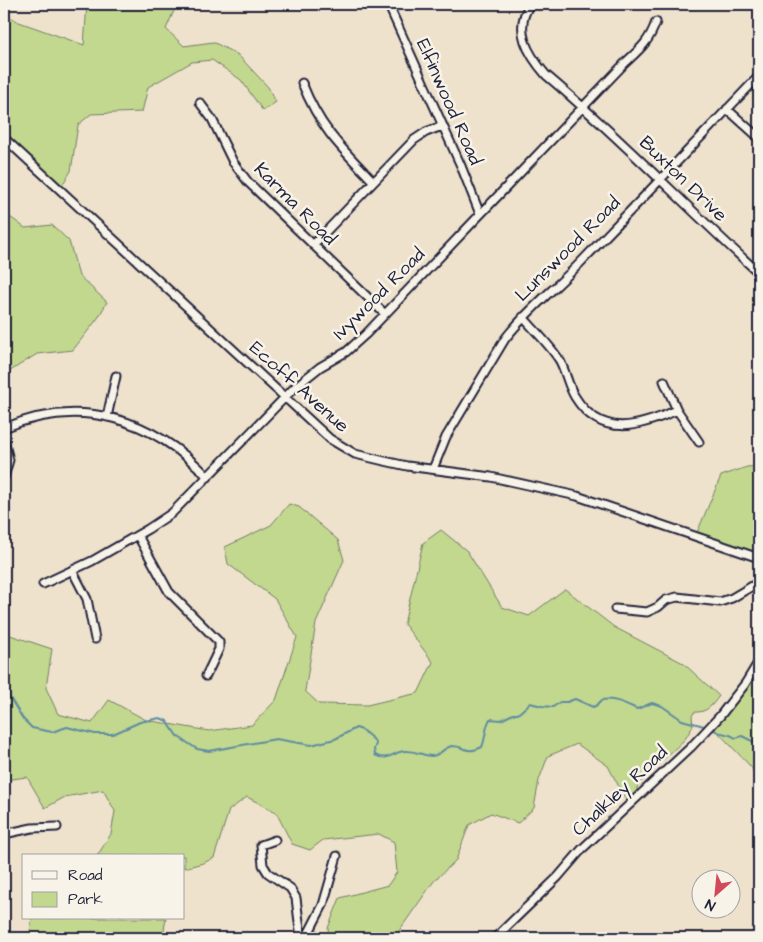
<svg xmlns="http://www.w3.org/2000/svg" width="763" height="942" viewBox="0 0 763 942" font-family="'Architects Daughter',sans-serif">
<rect width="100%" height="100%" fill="#eee2cc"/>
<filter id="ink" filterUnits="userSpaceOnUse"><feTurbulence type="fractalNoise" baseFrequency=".02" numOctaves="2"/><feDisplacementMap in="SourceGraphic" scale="10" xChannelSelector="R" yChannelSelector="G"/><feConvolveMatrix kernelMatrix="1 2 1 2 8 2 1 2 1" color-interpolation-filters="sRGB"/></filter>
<g filter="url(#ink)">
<!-- green -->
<path fill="#c2d88e" stroke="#727d64" d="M87,4H177L166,29L184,46L213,42L238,55L268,87L276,102L263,111L241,80L212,60L192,62L148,87L142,112L91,114L78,125L71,171L61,187L4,136V13L19,22L84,45Z
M4,214H6L25,228L52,225L69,241L79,276L107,302L98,318L73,350L37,354L4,375Z
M759,466V556L696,535L721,476L747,467Z
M289,504L299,507L338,540L344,560L316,623L305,691L319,704L367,705L418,693L433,662L404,624L423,543L441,530L467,551L502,607L529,616L565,589L614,627L683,663L719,696C712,706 706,713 694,712L692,716L693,726L685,739L638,784L636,793L627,802L608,766L577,744L548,756L539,780L534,808L518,823L491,813L469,825L456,860L434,881L394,938H329L328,928L340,898L388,885L397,872L394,842L379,834L323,840L310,850L292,844L276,812L247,797L229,810L214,858L203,863L184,868V856H97L111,834L115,811L103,790L65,797L45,808L27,777L4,780V633L52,649L46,688L58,714L92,723L109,700L146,720L209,731L252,725L276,700L297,637L275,599L228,564L225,547L271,525Z
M759,665V798L752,768L713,727Z
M32,918H166L164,930L171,938H29Z"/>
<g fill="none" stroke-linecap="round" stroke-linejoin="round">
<!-- stream -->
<path stroke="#5f8ca2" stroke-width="2" d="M4,659L10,698L23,719L32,728L52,732L67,727L95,734H113L140,722L160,718L167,721L177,736L197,749L209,751L276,739L311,745L335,739L356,728L362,730L373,739L376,744L374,749L375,755C388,762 391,753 404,751C415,750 421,755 431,756C440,756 444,747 452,746C466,746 465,755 482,747C486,738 485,727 490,719L501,720L513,714H518L530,703L542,706L553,707L560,702H567L575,699L593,707L597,705L602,700C615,698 626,704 637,709L652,703L662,706L682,720L704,726
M713,730C722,735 727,732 736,738L742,736L754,742L759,740"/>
<defs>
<path id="minor" d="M388,4L461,166L480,214
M530,4C513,30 528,54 546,75C620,137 687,208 759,273
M302,83C320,128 340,147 373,181
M200,103L212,119L233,162L248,182L385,314
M727,109L757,136
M4,138L330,439L355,454L380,460L407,466L491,477L577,496L759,558
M313,245L414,140L426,132L442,126
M523,317C535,331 550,345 560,361C566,372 568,386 575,397C601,439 640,427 677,410
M664,381L677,410L699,442
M107,417L116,376
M4,428C81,396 152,418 208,477
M4,440L9,460L4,477
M433,469L446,437L505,339C526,311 555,289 580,263C640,201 700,138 759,76
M138,536L169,592L219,642V649L206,676
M73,572L87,599L95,639
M43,584L92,561L148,529L172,513L295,387L320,367L346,352L366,334L625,63C640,49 649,42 656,22
M615,609L647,612L658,607L666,600L677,597L720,602L732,598L759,582
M4,834L32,828L57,827
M275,840L261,845L263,865L268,873L290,888L296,898L301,938
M306,938L323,905L337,856
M495,938L558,877L582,849L691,747L720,716L745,684L759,661"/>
</defs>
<!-- minor casing -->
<use href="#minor" stroke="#22223b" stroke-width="11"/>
<!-- minor -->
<use href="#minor" stroke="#f7f3e8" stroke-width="7"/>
</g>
</g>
<g text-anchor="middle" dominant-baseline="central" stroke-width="5" stroke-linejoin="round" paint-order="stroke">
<!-- street labels -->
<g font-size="19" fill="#22223b" stroke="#f7f3e8">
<text transform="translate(449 102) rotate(66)">Elfinwood Road</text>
<text transform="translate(683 179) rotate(44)">Buxton Drive</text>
<text transform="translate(295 204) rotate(45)">Karma Road</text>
<text transform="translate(568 249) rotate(-45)">Lunswood Road</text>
<text transform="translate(379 294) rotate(-45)">Ivywood Road</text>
<text transform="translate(299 387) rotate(42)">Ecoff Avenue</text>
<text transform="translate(620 791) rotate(-43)">Chalkley Road</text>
</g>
</g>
<!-- margin -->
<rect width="763" height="942" fill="none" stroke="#f7f3e8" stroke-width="20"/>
<rect x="10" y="10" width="743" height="922" fill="none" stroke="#22223b" stroke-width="2" filter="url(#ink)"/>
<!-- legend -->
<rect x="22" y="854" width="162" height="65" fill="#f7f3e8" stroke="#a29fa3"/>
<rect x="32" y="871" width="25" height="8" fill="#f7f3e8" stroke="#a29fa3"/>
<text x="68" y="880" font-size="15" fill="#22223b">Road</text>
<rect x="32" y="892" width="25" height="15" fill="#c2d88e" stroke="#a29fa3"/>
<text x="68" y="904" font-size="15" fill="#22223b">Park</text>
<!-- north arrow -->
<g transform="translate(716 894) rotate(207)"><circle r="24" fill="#f7f3e8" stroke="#a29fa3"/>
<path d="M0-4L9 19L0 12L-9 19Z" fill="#d1495b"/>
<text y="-8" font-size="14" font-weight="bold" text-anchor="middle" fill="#22223b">N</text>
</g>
</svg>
